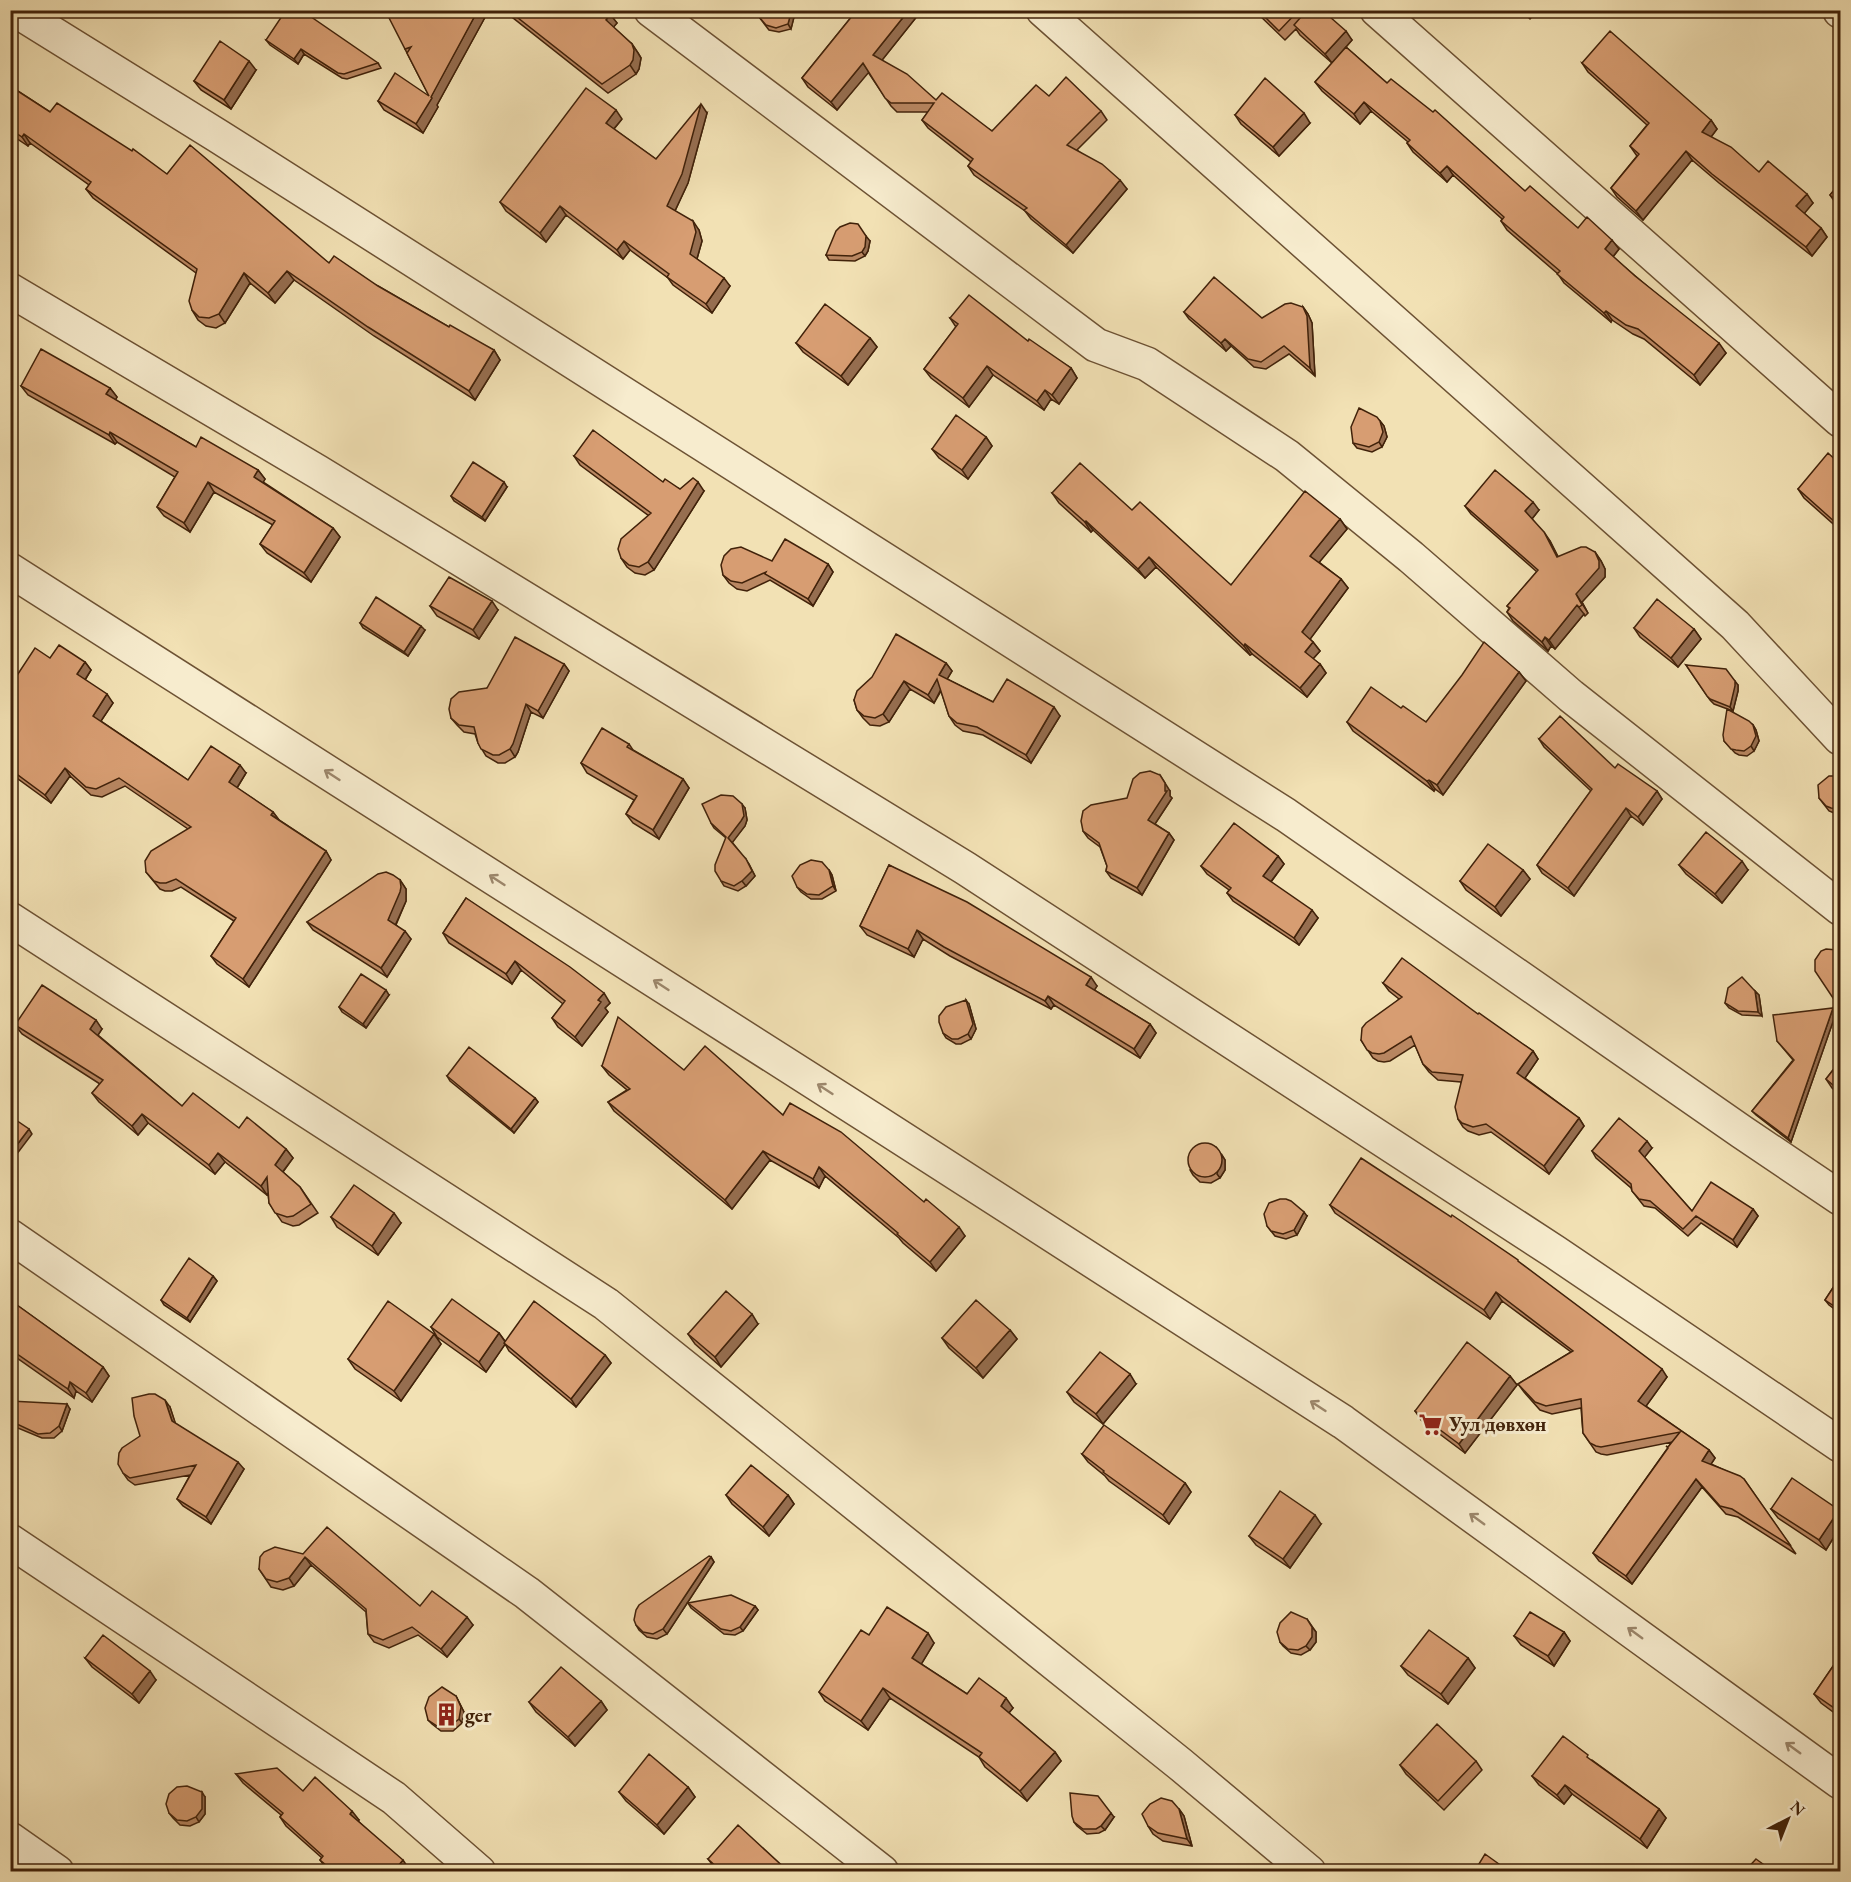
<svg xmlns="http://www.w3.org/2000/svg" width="1851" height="1882" viewBox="0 0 1851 1882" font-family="'EB Garamond',serif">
<rect width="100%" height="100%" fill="#f2e1b4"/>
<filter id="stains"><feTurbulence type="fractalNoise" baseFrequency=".00333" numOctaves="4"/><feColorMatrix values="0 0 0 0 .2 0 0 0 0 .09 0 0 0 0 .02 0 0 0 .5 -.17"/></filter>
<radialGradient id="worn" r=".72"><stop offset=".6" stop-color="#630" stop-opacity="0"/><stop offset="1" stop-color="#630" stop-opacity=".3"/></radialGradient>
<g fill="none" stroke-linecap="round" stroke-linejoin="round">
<defs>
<path id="minor" d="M15,10L218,136L1286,815L1742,1132L1840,1198
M651,10L1096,345L1147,364L1287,456L1411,557L1571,696L1840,908
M1043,10L1735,625L1840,738
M1377,10L1840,420
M1840,10V11
M10,290L318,472L965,868L1555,1252L1840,1445
M10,570L875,1121L1343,1422L1840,1782
M10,919L606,1304L1180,1764L1309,1872
M10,1236L527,1593L882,1872
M10,1541L394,1798L479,1872
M10,1839L57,1872"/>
</defs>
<!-- minor casing -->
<use href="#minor" stroke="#6d5234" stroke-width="36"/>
<!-- minor -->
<use href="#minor" stroke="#f7ecce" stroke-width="33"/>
</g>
<!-- wall -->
<path fill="#b98762" stroke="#41220a" stroke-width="1.5" d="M489,10L437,105L438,107L423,133L384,110L378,101L429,96L405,49Z
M503,10H606L617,23L613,27L632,44L638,53L641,58L639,69L636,74L608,93Z
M759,10H793L794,17L791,29L779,32L769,30L759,17Z
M857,10H922L882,60L936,100L992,131L1049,96L1101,111L1107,120L1077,150L1127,189L1073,253L1031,219L1025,211L974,175L968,166L971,162L928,128L922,120L928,112H897L891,106L868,72L837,110L808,87L802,78Z
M1254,10H1322L1352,40L1346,47L1387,83L1525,191L1578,228L1619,249L1613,257L1726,353L1700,385L1644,339L1633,334L1612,320L1611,322L1564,283L1558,274L1507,230L1501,221L1502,219L1453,175L1447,182L1413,152L1407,143L1408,142L1371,111L1360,124L1322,91L1315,82L1332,63L1300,35L1296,29L1285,40Z
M1521,10H1538L1530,19Z
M266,40L378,63L381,68L347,79L342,78L304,54L298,64L270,45Z
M1582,63L1711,120L1717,129L1711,137L1759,172L1813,203L1804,213L1821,228L1827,237L1812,256L1719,183L1692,160L1643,220L1617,197L1611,188L1637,156L1630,146L1647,125L1588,72Z
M256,70L231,109L201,90L194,81Z
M10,86L50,112L329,263L378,286L449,327L494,350L500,360L475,400L374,336L294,280L275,303L250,283L225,323L216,328L206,326L198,320L192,310L196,273L93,198L86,189L89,185L30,143L28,146L10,134Z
M707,113L688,183L675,211L699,230L702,241L697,259L730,286L712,313L673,285L668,278L630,250L623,259L566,215L546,242L506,211L500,202L622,119L614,129L656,159Z
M1235,115L1310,123L1279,156L1241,124Z
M1840,183V208L1837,205L1830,195Z
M870,241L868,251L865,256L855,261L829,260L826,255Z
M1303,307L1308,314L1312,323L1315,376L1289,354L1266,369L1254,367L1231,346L1226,351L1189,319L1184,312L1262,318Z
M950,318L1028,341L1071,368L1077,378L1059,404L1051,399L1044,410L993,375L969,407L931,378L924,369L956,327Z
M870,338L877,347L848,385L803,352L796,343Z
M21,386L110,388L117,397L115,400L196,447L258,470L265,479L263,482L333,528L340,537L311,582L267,553L260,544L273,525L214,492L190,532L164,516L157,507L175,477L117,442L115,444L28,395Z
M1380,421L1384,426L1387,437L1382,447L1372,452L1357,448L1353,443Z
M986,437L992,446L968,479L939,458L932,449Z
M574,456L663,482L680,489L704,491L654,570L645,575L635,573L627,567L621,558L649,516L580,465Z
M1840,464V530L1804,498L1798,489Z
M507,487L485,521L454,501L451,496Z
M1052,493L1132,510L1231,585L1340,519L1347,529L1319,562L1341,579L1348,588L1310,639L1313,642L1320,651L1313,659L1320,664L1326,673L1307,697L1252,654L1250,655L1156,567L1145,578L1093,530L1091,532L1059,503Z
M1465,506L1539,510L1532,519L1550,541L1558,557L1595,552L1601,561L1605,569V577L1582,602L1588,613L1585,616L1584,614L1555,649L1551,646L1548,651L1513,621L1507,612L1509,608L1507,606L1537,572L1471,514Z
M772,561L828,564L833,572L813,606L770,580L747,591L737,589L729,583L723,575Z
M430,606L498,610L479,639L437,616Z
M360,623L425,630L408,656L363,628Z
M1634,628L1694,629L1701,639L1678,667L1640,637Z
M50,658L85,662L91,670L85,680L113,703L101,721L188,780L246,773L237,788L273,812L279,820L326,851L331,860L249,987L217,964L211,956L234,921L181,887L172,891H165L160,889L146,872L188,829L125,786L102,797L91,795L70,776L51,803L10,773V686Z
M946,663L952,671L947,679L993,702L1060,716L1031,763L983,735L963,731L955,725L949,716L941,691L934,703L910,689L889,722L880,726L870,725L863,718L857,710L854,700Z
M564,664L569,671L543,718L531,712L518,752L515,757L505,763H498L486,756L478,743L475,734L464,732L457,725L451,718L487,688Z
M1686,665L1738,685V691L1733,711L1714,704L1710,700Z
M1519,672L1526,681L1443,795L1435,789L1434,791L1353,731L1347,722L1401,708L1426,722Z
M1753,725L1756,730L1759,741L1754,751L1747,756L1739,755L1735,753L1724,741Z
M1539,739L1615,768L1657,791L1662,799L1643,825L1631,816L1574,896L1542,873L1537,865L1591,791L1544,747Z
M629,744L633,750L683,779L689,788L659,839L633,823L626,814L634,800L587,773L581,763Z
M1840,776V813H1834L1829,811L1819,798Z
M1170,791V796L1172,798L1155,824L1169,833L1174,840L1142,895L1111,878L1106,871L1107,866L1100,847L1088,838L1083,831Z
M745,808L747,820L745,826L732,842L749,864L755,876L746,886L738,891L724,886L721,881L726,838L714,828L711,823Z
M1278,856L1284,864L1271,882L1318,918L1299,945L1233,901L1227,893L1229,890L1207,874L1201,866Z
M889,865L1097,986L1094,990L1150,1024L1156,1033L1140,1058L1054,1005L1051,1009L950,956L923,939L914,957L867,935L860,926Z
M1679,865L1748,870L1722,903L1686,874Z
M829,870L832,875L836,891L822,899H811L801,892L797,887Z
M1523,870L1530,879L1501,916L1466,890L1460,881Z
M400,880L406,889V901L396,925L411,939L387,977L313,930L307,922Z
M466,898L610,1003L605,1008L608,1012L582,1046L558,1027L552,1018L563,1004L521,970L512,984L449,943L443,933Z
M1383,983L1478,1014L1533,1051L1538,1059L1525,1078L1579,1118L1584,1126L1549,1174L1491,1132L1479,1135L1468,1131L1463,1127L1458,1119L1461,1082L1438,1080L1429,1072L1423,1064L1415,1045L1390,1061L1384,1062L1378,1061L1373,1058L1361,1040L1399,999L1389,991Z
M1755,991L1759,995L1762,1016L1742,1015L1729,1008L1725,1003Z
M389,995L366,1028L342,1012L339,1007Z
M969,1004L976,1029L971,1039L961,1044H956L946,1038L943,1033Z
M1836,1013L1791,1142L1756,1115L1752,1111L1793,1060L1777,1041Z
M15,1025L102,1029L98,1035L182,1106L239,1128L286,1149L293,1158L283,1172L300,1187L318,1213L299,1225L293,1226L282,1222L269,1203L268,1193L267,1195L225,1162L215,1174L148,1123L138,1135L99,1102L92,1093L100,1084L22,1034Z
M1840,1061V1095L1832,1088L1826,1079Z
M602,1066L684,1070L783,1115L924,1202L965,1236L936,1271L903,1243L899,1238L825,1176L819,1188L770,1160L732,1209L614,1111L608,1102L627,1090L609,1075Z
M447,1076L535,1098L538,1102L514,1133L450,1081Z
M1216,1147L1225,1160V1170L1220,1178L1211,1183L1200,1182L1193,1175L1190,1170Z
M1652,1148L1644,1157L1692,1211L1753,1209L1758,1216L1737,1247L1701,1223L1688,1236L1655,1208L1644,1206L1632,1191L1631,1188L1596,1158L1592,1151Z
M1330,1205L1521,1264L1667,1377L1646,1406L1709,1450L1715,1458L1711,1464L1744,1479L1796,1554L1738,1517L1726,1514L1702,1487L1632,1584L1599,1561L1593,1553L1672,1442L1607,1455L1601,1454L1596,1452L1583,1433L1581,1408L1552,1414L1540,1410L1524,1392L1518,1384L1571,1352L1502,1301L1490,1319L1335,1213Z
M1307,1216L1297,1235L1286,1239L1275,1236L1267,1226Z
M331,1217L401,1223L378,1255L337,1227Z
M213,1276L217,1281L190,1322L164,1305L161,1300Z
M1840,1277V1313L1829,1305L1825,1300Z
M10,1300L103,1367L109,1376L92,1402L76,1391L74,1398L10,1353Z
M758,1324L721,1367L695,1344L688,1334Z
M431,1327L499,1333L505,1341L605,1355L611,1363L576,1407L509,1351L505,1344L486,1372L437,1337Z
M1010,1330L1017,1339L983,1378L949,1348L942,1338Z
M434,1334L441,1344L401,1401L355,1369L348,1359Z
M1510,1376L1517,1385L1465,1453L1421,1420L1415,1411Z
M1136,1384L1103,1424L1074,1402L1067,1392Z
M10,1401L70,1409L62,1431L54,1438H42L18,1428L10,1431Z
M170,1407L175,1423L244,1469L211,1524L183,1506L177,1499L190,1475L135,1485L128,1480L123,1473L140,1436Z
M1082,1454L1185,1483L1191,1492L1169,1524L1109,1481L1105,1476L1088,1462Z
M726,1495H788L794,1504L769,1536L732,1504Z
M1771,1509L1839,1510L1840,1512V1527L1826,1550L1778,1518Z
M1321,1524L1290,1568L1256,1545L1249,1536Z
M303,1554L420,1606L473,1625L447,1657L418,1635L389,1648L374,1642L368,1634L366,1612L311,1565L294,1586L283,1590L271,1587L259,1569Z
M711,1557L714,1562L667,1634L657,1639L647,1637L639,1630L636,1625Z
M688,1603L755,1606L758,1610L743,1631L735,1635L724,1634L691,1608Z
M1307,1619L1316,1632V1642L1310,1650L1301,1655L1291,1653L1283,1646L1280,1642Z
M1564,1632L1570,1641L1554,1666L1521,1645L1514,1636Z
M869,1635L934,1643L921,1664L967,1694L1013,1708L1009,1713L1055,1752L1061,1761L1027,1801L985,1767L979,1757L890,1698L868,1730L825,1701L819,1692Z
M1840,1656V1717L1821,1703L1814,1694Z
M85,1658L156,1680L139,1703L92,1667Z
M1468,1658L1475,1668L1448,1704L1408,1675L1401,1666Z
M456,1696L464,1712L462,1723L453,1731H441L432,1724L428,1720Z
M601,1701L607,1710L575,1746L536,1712L529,1702Z
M1592,1760L1659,1809L1666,1818L1647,1848L1572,1794L1564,1804L1539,1785L1532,1776Z
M1476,1761L1482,1770L1444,1810L1406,1774L1400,1765Z
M236,1774L303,1791L359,1820L358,1821L409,1869L407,1872H329L320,1860L322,1858L286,1826L280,1817L281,1815L243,1783Z
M688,1787L695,1797L664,1834L626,1801L619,1792Z
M205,1797V1814L199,1822L190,1826L180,1825L173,1818L169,1813Z
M1179,1809L1184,1816L1192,1846L1163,1841L1153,1834L1148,1826Z
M1114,1817L1105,1830L1099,1833L1087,1834L1077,1826L1074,1822Z
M708,1859L789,1872H718Z"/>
<!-- shaded-wall -->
<path fill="#966e50" stroke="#41220a" stroke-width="1.5" d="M478,10H489L437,105L438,107L423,133L416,124Z
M791,10H793L794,17L791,29L788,24Z
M909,10H922L879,64L873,55Z
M610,14L617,23L612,29L606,20Z
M1346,31L1352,40L1332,63L1325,54Z
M632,44L638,53L641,58L639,69L636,74L630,65Z
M301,49L304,54L298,64L294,59Z
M249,61L256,70L231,109L224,100Z
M863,63L869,72L837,110L831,102Z
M1364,102L1371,111L1360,124L1354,114Z
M701,104L707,113L688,183L673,215L667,206Z
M616,110L622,119L612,131L606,123Z
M1304,113L1310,123L1279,156L1273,147Z
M1711,120L1717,129L1708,141L1702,132Z
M24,134L30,143L28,146L22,137Z
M1686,151L1692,160L1643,220L1636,211Z
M1447,166L1453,175L1447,182L1440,173Z
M1120,180L1127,189L1073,253L1066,245Z
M1807,194L1813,203L1803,215L1796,206Z
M560,206L566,215L546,242L540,233Z
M693,221L699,230L702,241L696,262L690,254Z
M1821,228L1827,237L1812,256L1806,247Z
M866,236L870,241L868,251L865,256L862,252Z
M1612,240L1619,249L1611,259L1605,249Z
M624,241L630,250L623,259L617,250Z
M287,271L294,280L275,303L268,293Z
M244,273L250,283L225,323L219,314Z
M724,278L730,286L712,313L706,304Z
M1303,307L1308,314L1312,323L1315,376L1310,368Z
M1606,311L1612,320L1611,322L1604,313Z
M870,338L877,347L848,385L841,376Z
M1225,339L1231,346L1226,351L1221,343Z
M1719,343L1726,353L1700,385L1694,375Z
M494,350L500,360L475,400L469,391Z
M987,366L993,375L969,407L963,398Z
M1071,368L1077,378L1059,404L1052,395Z
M110,388L117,397L113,404L106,394Z
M1045,390L1051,399L1044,410L1037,401Z
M1380,421L1384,426L1387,437L1382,447L1379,442Z
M110,432L117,442L115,444L109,435Z
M986,437L992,446L968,479L962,470Z
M258,470L265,479L261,486L254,477Z
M208,482L214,492L190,532L184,523Z
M504,482L507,487L485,521L482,517Z
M698,482L704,491L654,570L648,562Z
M1533,502L1539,510L1531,520L1525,511Z
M1840,518V528L1836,523Z
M1340,519L1347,529L1317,565L1310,556Z
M1086,521L1093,530L1091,532L1085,522Z
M333,528L340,537L311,582L304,573Z
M1544,532L1550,541L1563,566L1557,557Z
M1595,552L1601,561L1605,569V577L1582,602L1588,613L1576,594Z
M1149,557L1156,567L1145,578L1138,569Z
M828,564L833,572L813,606L808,599Z
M1341,579L1348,588L1308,642L1302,632Z
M492,601L498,610L479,639L473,630Z
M1577,605L1584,614L1555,649L1549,640Z
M421,626L425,630L408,656L404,652Z
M1694,629L1701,639L1678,667L1671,658Z
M1545,637L1551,646L1548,651L1542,642Z
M1313,642L1320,651L1311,661L1305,652Z
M1245,644L1252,654L1250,655L1244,646Z
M85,662L91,670L83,683L77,674Z
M946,663L952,671L945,683L939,675Z
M564,664L569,671L543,718L538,711Z
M1320,664L1326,673L1307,697L1300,688Z
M1519,672L1526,681L1443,795L1437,785Z
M937,679L942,687L934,703L928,695Z
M904,681L910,689L889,722L883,714Z
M1735,681L1738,685V691L1733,711L1730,707Z
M107,694L113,703L99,724L93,716Z
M526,704L531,712L518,752L515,757L510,749Z
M1054,707L1060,716L1031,763L1026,755Z
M1753,725L1756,730L1759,741L1754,751L1751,746Z
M240,765L246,773L235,791L229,782Z
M65,768L70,776L51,803L45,795Z
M1160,775L1170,791V796L1172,798L1153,827L1148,820Z
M683,779L689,788L659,839L653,830Z
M1429,780L1435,789L1434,791L1427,781Z
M1657,791L1662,799L1643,825L1638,817Z
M742,804L745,808L747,820L745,826L732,843L728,838Z
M1626,808L1631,816L1574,896L1568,888Z
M273,812L279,820L271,815Z
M10,824L14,828L10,844Z
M1169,833L1174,840L1142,895L1137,888Z
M326,851L331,860L249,987L243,979Z
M1278,856L1284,864L1269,884L1263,876Z
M746,859L755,876L746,886L742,881Z
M1742,861L1748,870L1722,903L1715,894Z
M829,870L832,875L836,891L833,886Z
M1523,870L1530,879L1501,916L1495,907Z
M400,880L406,889V901L394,928L388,920Z
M1312,910L1318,918L1299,945L1294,938Z
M917,930L923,939L914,957L908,949Z
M405,931L411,939L387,977L381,968Z
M515,961L521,970L512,984L506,974Z
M1091,977L1097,986L1092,994L1086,985Z
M1840,986V1001L1839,1006L1835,1001Z
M386,990L389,995L366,1028L363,1024Z
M1755,991L1759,995L1762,1016L1758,1012Z
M604,993L610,1003L605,1008L608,1012L582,1046L575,1037L598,1000Z
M1048,996L1054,1005L1051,1009L1045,1001Z
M966,1000L969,1004L976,1029L971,1039L968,1034Z
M1833,1008L1836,1013L1791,1142L1788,1138Z
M96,1020L102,1029L96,1038L90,1029Z
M1150,1024L1156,1033L1140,1058L1134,1049Z
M1533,1051L1538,1059L1523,1081L1517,1073Z
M535,1098L538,1102L514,1133L511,1129Z
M142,1114L148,1123L138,1135L132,1126Z
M1579,1118L1584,1126L1549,1174L1544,1166Z
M29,1129L32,1134L10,1163V1154Z
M1647,1141L1652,1148L1644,1158L1639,1151Z
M286,1149L293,1158L281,1174L275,1165Z
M763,1151L770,1160L732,1209L725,1200Z
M218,1153L225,1162L215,1174L209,1165Z
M1222,1155L1225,1160V1170L1220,1178L1217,1174Z
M819,1167L825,1176L819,1188L813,1179Z
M267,1177L273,1186L267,1195L261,1186Z
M1753,1209L1758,1216L1737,1247L1733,1240Z
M1304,1212L1307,1216L1297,1235L1294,1230Z
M394,1213L401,1223L378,1255L372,1246Z
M959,1227L965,1236L936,1271L930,1262Z
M213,1276L217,1281L190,1322L187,1318Z
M1496,1292L1502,1301L1490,1319L1484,1310Z
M752,1314L758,1324L721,1367L715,1357Z
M1010,1330L1017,1339L983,1378L976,1368Z
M499,1333L506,1343L486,1372L479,1362Z
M434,1334L441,1344L401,1401L394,1391Z
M605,1355L611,1363L576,1407L571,1399Z
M103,1367L109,1376L92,1402L86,1393Z
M1662,1369L1667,1377L1644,1409L1638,1401Z
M1130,1374L1136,1384L1103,1424L1096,1414Z
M1510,1376L1517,1385L1465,1453L1459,1444Z
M70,1382L76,1391L74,1398L68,1389Z
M165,1400L170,1407L177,1428L172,1421Z
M67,1404L70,1409L62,1431L59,1426Z
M1709,1450L1715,1458L1708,1469L1702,1461Z
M238,1462L244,1469L211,1524L206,1517Z
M1696,1479L1702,1487L1632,1584L1626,1576Z
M1185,1483L1191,1492L1169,1524L1163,1515Z
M788,1495L794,1504L769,1536L763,1527Z
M1839,1510L1840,1512V1527L1826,1550L1819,1540Z
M1315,1515L1321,1524L1290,1568L1283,1559Z
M305,1557L311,1565L294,1586L289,1578Z
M711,1557L714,1562L667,1634L663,1629Z
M755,1606L758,1610L743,1631L740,1627Z
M467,1617L473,1625L447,1657L441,1649Z
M1312,1627L1316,1632V1642L1310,1650L1306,1646Z
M1564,1632L1570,1641L1554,1666L1548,1656Z
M928,1633L934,1643L919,1668L912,1658Z
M1468,1658L1475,1668L1448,1704L1441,1694Z
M150,1671L156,1680L139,1703L132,1694Z
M883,1688L890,1698L868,1730L861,1721Z
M456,1696L464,1712L462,1723L459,1719Z
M1006,1698L1013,1708L1007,1715L1001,1706Z
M601,1701L607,1710L575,1746L568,1737Z
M1055,1752L1061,1761L1027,1801L1020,1791Z
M1565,1785L1572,1794L1564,1804L1557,1795Z
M688,1787L695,1797L664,1834L657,1825Z
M202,1792L205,1797V1814L199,1822L196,1817Z
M1179,1809L1184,1816L1192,1846L1187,1839Z
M1659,1809L1666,1818L1647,1848L1640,1839Z
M352,1811L359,1820L356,1823L350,1814Z
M1111,1813L1114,1817L1105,1830L1101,1826Z
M403,1860L409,1869L407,1872H393Z"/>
<!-- building -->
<path fill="#d79d72" stroke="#41220a" stroke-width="1.5" d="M286,10H301L378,63L344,74L338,73L301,49L294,59L266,40Z
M385,10H478L431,97L432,98L416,124L378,101L395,73L429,96L407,53L411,47L405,49Z
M508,10H606L610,14L606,20L632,44L634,50L633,60L630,65L602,84Z
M759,10H791V13L788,24L776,28L766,25L759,17Z
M857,10H909L873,55L907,74L936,100L942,93L992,131L1036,85L1049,96L1066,77L1101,111L1067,145L1102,164L1120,180L1066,245L1024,210L1027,208L968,166L973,159L922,120L934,103H891L885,98L863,63L831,102L802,78Z
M1258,10H1299L1279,31Z
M1307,10H1322L1346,31L1325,54L1294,25Z
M1610,31L1711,120L1702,132L1731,147L1759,172L1768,161L1807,194L1796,206L1821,228L1806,247L1712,174L1686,151L1636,211L1611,188L1639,154L1630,146L1649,123L1582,63Z
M220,41L249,61L224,100L194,81Z
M1346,47L1387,83L1391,79L1433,112L1435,110L1525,191L1530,186L1578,228L1587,217L1612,240L1605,249L1635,276L1719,343L1694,375L1638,329L1626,325L1606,311L1604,313L1557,274L1560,271L1501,221L1504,217L1447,166L1440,173L1407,143L1410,140L1364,102L1354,114L1315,82Z
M1265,78L1304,113L1273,147L1235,115Z
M10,86L50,112L57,103L132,151L133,149L167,174L190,145L329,263L334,256L378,286L449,327L450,325L494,350L469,391L368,327L287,271L268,293L244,273L219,314L209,318L199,317L192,310L189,301L197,269L86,189L91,182L24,134L22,137L10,129Z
M586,88L616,110L606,123L656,159L701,104L682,174L667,206L693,221L696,232L690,254L724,278L706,304L667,277L669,274L624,241L617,250L560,206L540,233L500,202Z
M1840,183V204L1830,195Z
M850,223L858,224L866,236L865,247L862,252L852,256L826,255L836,231L840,227Z
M1214,277L1262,318L1285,304L1291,303L1303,307L1307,316L1310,368L1284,346L1261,362L1248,359L1225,339L1221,343L1184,312Z
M969,295L1028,341L1029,339L1071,368L1052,395L1045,390L1037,401L987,366L963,398L924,369L958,324L950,318Z
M825,304L870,338L841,376L796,343Z
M41,349L110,388L106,394L196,447L201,437L258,470L254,477L333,528L304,573L260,544L275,521L208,482L184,523L157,507L178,472L110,432L109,435L21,386Z
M1359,408L1377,417L1380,421L1383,432L1379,442L1369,447L1353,443L1351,427Z
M956,415L986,437L962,470L932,449Z
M593,430L663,482L665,479L680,489L693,478L698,482L648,562L639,567L629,565L621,558L618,549L621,539L651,513L574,456Z
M1828,453L1840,464V518L1836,523L1798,489Z
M473,462L504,482L482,517L451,496Z
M1080,463L1132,510L1140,502L1231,585L1305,491L1340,519L1310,556L1341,579L1302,632L1313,642L1305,652L1320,664L1300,688L1245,644L1244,646L1149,557L1138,569L1086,521L1085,522L1052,493Z
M1495,470L1533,502L1525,511L1544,532L1557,557L1581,547H1586L1595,552L1599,561V568L1576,594L1582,605L1579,607L1577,605L1549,640L1545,637L1542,642L1507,612L1510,608L1507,606L1538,570L1465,506Z
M785,539L828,564L808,599L765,574L766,572L742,583L731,581L723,575L721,565L724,556L731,549L741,547L772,561Z
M449,577L492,601L473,630L430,606Z
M376,597L421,626L404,652L360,623Z
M1657,599L1694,629L1671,658L1634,628Z
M896,634L946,663L939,675L993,702L1007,679L1054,707L1026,755L977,727L957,723L949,716L937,679L928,695L904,681L883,714L875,718L864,716L857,710L854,700L857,691L872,677Z
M515,637L564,664L538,711L526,704L513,744L510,749L499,755H493L481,749L478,743L474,727L459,725L451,718L449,709L451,699L459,692L487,688Z
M1484,642L1519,672L1437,785L1429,780L1427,781L1347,722L1371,687L1401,708L1403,706L1426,722L1462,675Z
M59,645L85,662L77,674L107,694L93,716L188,780L211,746L240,765L229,782L273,812L271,815L326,851L243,979L211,956L236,918L176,879L166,883H160L154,881L146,872L145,861L151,851L191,827L119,778L96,789L86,787L65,768L45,795L10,769V686L35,648L50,658Z
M1686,665L1726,669L1735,681V686L1730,707L1710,699L1707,696Z
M1727,709L1749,721L1753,725L1756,736L1751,746L1744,751L1736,750L1731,749L1724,741L1723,735Z
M1560,716L1615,768L1618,764L1657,791L1638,817L1626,808L1568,888L1537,865L1592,789L1539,739Z
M602,728L629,744L627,747L683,779L653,830L626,814L637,796L581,763Z
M1150,771L1160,775L1165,783V791H1167L1148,820L1169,833L1137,888L1106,871L1107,866L1099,843L1083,831L1081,821L1083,811L1091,805L1127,798L1133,779L1140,773Z
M1829,776H1840V809L1831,808L1826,806L1819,798L1818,785Z
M721,795L733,796L742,804L744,816L741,821L728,838L746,859L752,871L742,881L734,886L721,881L715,871V865L726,837L711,823L702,804Z
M1234,823L1278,856L1263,876L1312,910L1294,938L1227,893L1231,888L1201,866Z
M1706,832L1742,861L1715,894L1679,865Z
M1488,844L1523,870L1495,907L1460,881Z
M811,860L822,862L829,870L833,886L819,895L807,894L797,887L792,876L800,865Z
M889,865L967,902L1091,977L1086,985L1150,1024L1134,1049L1048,996L1045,1001L944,947L917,930L908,949L860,926Z
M386,872L393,875L400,880L401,887L400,892L388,920L405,931L381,968L307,922L378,874Z
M466,898L570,967L604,993L598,1000L601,1002L575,1037L552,1018L565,1001L515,961L506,974L443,933Z
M1826,949L1837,950L1840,952V986L1835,1001L1815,971V960L1821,951Z
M1402,958L1478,1014L1479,1013L1533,1051L1517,1073L1579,1118L1544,1166L1486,1124L1473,1127L1462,1123L1458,1119L1455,1107L1463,1075L1432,1072L1423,1064L1411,1036L1384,1053L1379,1054L1372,1053L1367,1050L1361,1040L1362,1028L1366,1023L1402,997L1383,983Z
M361,974L386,990L363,1024L339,1007Z
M1742,977L1755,991L1758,1012L1738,1011L1725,1003L1728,988Z
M42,985L96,1020L90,1029L182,1106L193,1093L239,1128L247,1117L286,1149L275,1165L300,1187L311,1204L293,1216L287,1217L275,1213L269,1203L267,1177L261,1186L218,1153L209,1165L142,1114L132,1126L92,1093L103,1080L15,1025Z
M966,1000L973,1024L968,1034L958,1039H952L943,1033L939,1022V1016L946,1007Z
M1833,1008L1788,1138L1752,1111L1794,1060L1777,1041L1773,1015Z
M618,1017L684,1070L705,1046L783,1115L790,1103L841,1132L924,1202L926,1199L959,1227L930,1262L897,1234L898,1233L819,1167L813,1179L763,1151L725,1200L608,1102L630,1089L602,1066Z
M469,1047L535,1098L511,1129L447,1076Z
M1840,1061V1091L1826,1079Z
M10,1116L29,1129L10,1154Z
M1619,1118L1647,1141L1639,1151L1692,1211L1711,1182L1753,1209L1733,1240L1696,1216L1683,1229L1650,1201L1639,1199L1632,1191L1631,1184L1592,1151Z
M1188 1160a17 17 0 1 1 34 0a17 17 0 1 1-34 0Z
M1361,1158L1451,1217L1452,1215L1518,1260V1261L1662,1369L1638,1401L1709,1450L1702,1461L1740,1476L1744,1479L1791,1546L1732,1509L1720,1506L1696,1479L1626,1576L1593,1553L1668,1448L1666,1446L1668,1447L1680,1432L1601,1447L1596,1446L1590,1443L1583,1433L1581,1399L1546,1406L1535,1402L1518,1384L1573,1351L1496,1292L1484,1310L1330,1205Z
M354,1185L394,1213L372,1246L331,1217Z
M1280,1199H1286L1291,1201L1304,1212L1294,1230L1283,1234L1271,1231L1267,1226L1264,1214L1269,1203Z
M189,1258L213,1276L187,1318L161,1300Z
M1840,1277V1310L1825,1300Z
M726,1291L752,1314L715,1357L688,1334Z
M452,1299L499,1333L479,1362L431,1327Z
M10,1300L103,1367L86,1393L70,1382L68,1389L10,1349Z
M976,1300L1010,1330L976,1368L942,1338Z
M388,1301L434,1334L394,1391L348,1359Z
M534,1301L605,1355L571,1399L504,1343Z
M1467,1342L1510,1376L1459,1444L1415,1411Z
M1100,1352L1130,1374L1096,1414L1067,1392Z
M149,1394H155L165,1400L172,1421L238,1462L206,1517L177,1499L196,1465L130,1478L123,1473L118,1464L119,1453L122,1448L140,1436L134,1416L132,1398Z
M10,1401L67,1404L59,1426L50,1433L38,1434L15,1423L10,1425Z
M1104,1425L1185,1483L1163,1515L1103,1472L1104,1471L1082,1454Z
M751,1465L788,1495L763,1527L726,1495Z
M1792,1478L1839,1510L1819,1540L1771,1509Z
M1280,1491L1315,1515L1283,1559L1249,1536Z
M327,1527L420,1606L432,1591L467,1617L441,1649L412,1627L383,1640L368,1634L366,1609L305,1557L289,1578L277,1582L266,1579L259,1569L260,1557L264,1552L275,1547L303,1554Z
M709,1556L711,1557L663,1629L653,1634L643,1632L636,1625L634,1620L636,1610L639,1605Z
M731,1595L755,1606L740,1627L731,1631L721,1629L688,1603Z
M887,1607L928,1633L912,1658L967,1694L979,1678L1006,1698L1001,1706L1055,1752L1020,1791L979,1757L982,1753L883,1688L861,1721L819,1692L861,1630L869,1635Z
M1291,1612L1307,1619L1312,1627V1637L1306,1646L1298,1650L1288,1649L1280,1642L1277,1632L1280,1623Z
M1530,1612L1564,1632L1548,1656L1514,1636Z
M1429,1630L1468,1658L1441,1694L1401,1666Z
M103,1635L150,1671L132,1694L85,1658Z
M1840,1656V1712L1814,1694Z
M561,1667L601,1701L568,1737L529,1702Z
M442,1687L456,1696L461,1707L459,1719L450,1726H437L428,1720L425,1708L429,1697Z
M1437,1724L1476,1761L1438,1801L1400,1765Z
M1563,1736L1588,1755L1587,1757L1659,1809L1640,1839L1565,1785L1557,1795L1532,1776Z
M649,1754L688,1787L657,1825L619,1792Z
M277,1768L303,1791L315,1777L352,1811L350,1814L403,1860L393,1872H334L320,1860L323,1856L280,1817L283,1813L236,1774Z
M187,1786L202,1792V1809L196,1817L187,1821L177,1820L169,1813L166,1804L169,1794L177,1787Z
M1070,1793L1098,1796L1111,1813L1101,1826L1096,1829H1083L1074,1822L1072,1816Z
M1161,1798L1172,1801L1179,1809L1187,1839L1158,1833L1148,1826L1142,1814L1150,1804Z
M738,1825L789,1872H722L708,1859Z
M1485,1854L1510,1872H1474Z
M1756,1859L1774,1872H1744Z"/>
<!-- one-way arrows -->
<defs><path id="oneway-shaft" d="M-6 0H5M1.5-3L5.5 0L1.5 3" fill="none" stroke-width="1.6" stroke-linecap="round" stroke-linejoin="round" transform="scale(1.5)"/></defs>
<g stroke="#9c876c">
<use href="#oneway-shaft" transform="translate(332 775) rotate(-147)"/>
<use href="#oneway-shaft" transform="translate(497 880) rotate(-147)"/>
<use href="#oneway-shaft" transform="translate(661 985) rotate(-147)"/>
<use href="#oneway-shaft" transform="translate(825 1089) rotate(-147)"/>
<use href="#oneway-shaft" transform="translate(1318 1406) rotate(-147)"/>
<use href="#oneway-shaft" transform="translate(1477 1519) rotate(-144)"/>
<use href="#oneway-shaft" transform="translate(1635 1633) rotate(-144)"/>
<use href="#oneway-shaft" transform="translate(1793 1748) rotate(-144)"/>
</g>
<!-- icons -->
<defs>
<symbol id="supermarket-bare" viewBox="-9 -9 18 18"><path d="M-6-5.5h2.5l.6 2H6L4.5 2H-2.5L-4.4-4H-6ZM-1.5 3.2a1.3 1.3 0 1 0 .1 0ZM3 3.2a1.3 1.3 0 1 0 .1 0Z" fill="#8f2418" stroke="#f7ecce" stroke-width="2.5" paint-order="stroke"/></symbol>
<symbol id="building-bare" viewBox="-9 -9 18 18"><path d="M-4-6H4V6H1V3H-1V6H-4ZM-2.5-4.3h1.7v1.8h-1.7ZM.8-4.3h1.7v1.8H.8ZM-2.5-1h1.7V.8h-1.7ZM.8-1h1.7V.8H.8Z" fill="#8f2418" stroke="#f7ecce" stroke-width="2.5" paint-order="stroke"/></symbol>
</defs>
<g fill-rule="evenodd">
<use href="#supermarket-bare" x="1414" y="1408" width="33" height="33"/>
<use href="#building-bare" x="430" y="1698" width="33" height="33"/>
</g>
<g text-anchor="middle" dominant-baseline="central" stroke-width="6" stroke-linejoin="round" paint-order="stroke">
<!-- poi labels -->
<g font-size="20" font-weight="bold" fill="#41220a" stroke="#f7ecce" text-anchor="start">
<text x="1449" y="1424">Уул дөвхөн</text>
<text x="465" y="1715">ger</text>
</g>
</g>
<!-- margin -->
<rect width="1851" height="1882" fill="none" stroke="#f2e1b4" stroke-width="36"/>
<rect x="12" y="12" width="1827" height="1858" fill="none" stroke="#41220a" stroke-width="3"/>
<rect x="18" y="18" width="1815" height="1846" fill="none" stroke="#41220a" stroke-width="1.5"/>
<!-- north arrow -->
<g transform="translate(1788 1819) rotate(42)" stroke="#f7ecce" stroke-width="4.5" paint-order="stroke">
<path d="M0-4.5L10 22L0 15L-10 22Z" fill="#41220a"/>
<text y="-9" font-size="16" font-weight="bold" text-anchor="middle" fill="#41220a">N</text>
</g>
<rect width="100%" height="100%" filter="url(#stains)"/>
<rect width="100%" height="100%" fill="url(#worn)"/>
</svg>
